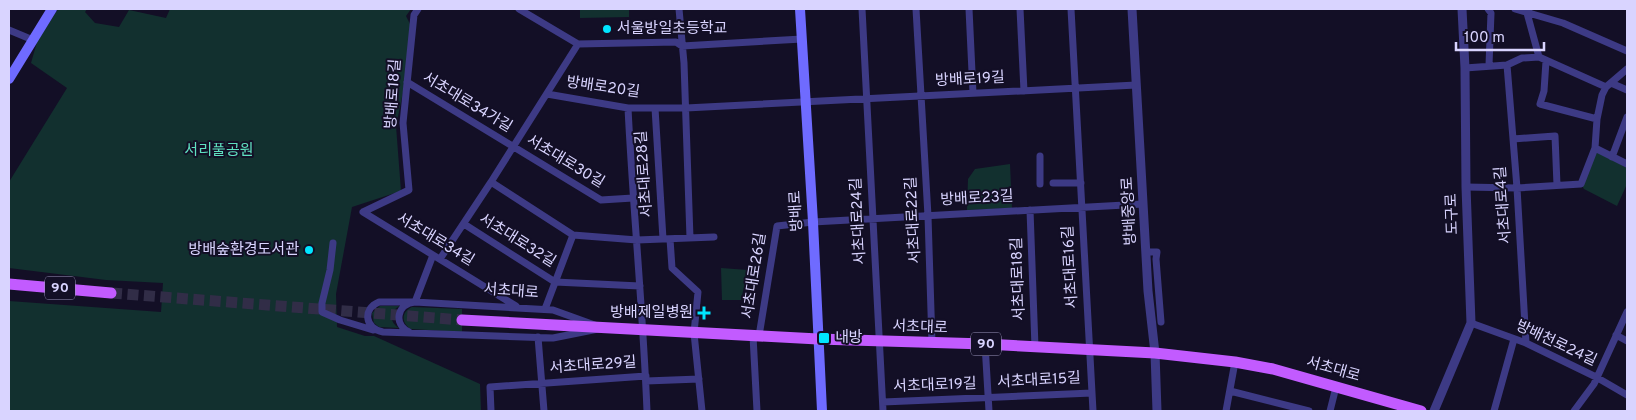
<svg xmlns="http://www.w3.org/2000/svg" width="1636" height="420" viewBox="0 0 1636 420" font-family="Overpass,'Noto Sans KR',sans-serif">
<rect width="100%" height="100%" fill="#130f26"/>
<!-- green -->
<path fill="#12302f" d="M58,9H87L85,12L95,23L119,27L129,10L166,18L170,9H411L406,16L415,34L396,126L401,191L352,207L336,294L337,327L365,336H374L480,384L481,411H9V301L161,312L163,283L106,280L9,268V182L67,88L31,63L37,42Z
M580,9H629V17L580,18Z
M1596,150L1627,168V184L1617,206L1584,189L1581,184Z
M1010,164L1012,208L967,210L968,179L975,169Z
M721,268L748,270L741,300H722Z
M380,306H400C389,311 389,322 399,328L379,327L374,323L372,313Z
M412,307L462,309V332L411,329C401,323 401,312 412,307Z"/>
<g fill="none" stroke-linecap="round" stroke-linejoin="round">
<!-- primary-tunnel -->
<path stroke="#312d47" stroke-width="11" stroke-dasharray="11 5.5" stroke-linecap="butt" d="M111,293L462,320"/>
<!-- minor -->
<path stroke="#3d3a85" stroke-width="7" d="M519,9L578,44L676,42L682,46L802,39
M679,9L684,63L690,238
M862,9L883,411
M916,9L928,216L932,343
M969,9L973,93
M1020,9L1024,91
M1071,9L1093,411
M1488,9L1491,13L1489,65
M1515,9L1563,23L1627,51
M1529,9L1527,13L1539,57
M9,30L33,40
M1546,61L1544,91L1540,104L1597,119
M1507,65L1517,188L1526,343
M1465,68L1507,65L1522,58L1539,57L1606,87
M407,82L601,200L633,198
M1611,83L1627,90
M547,94L628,108H686L1136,85
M628,108C633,209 643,310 647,411
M655,108L663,239
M1513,139L1555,136L1557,185
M1595,148L1627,164
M1612,157L1627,117
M491,182L573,235L637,240L714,237
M1053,183H1081
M1040,184V156
M1466,187L1517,188L1581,184L1595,148L1597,119L1602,95L1606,87L1627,69
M1030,210L1035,347
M363,212L409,190L403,123L414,15L418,9
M363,212L516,306
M464,224L555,282L640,286
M670,239L672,268L698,292L694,333L702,411
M333,243L330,270L322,303V312L340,320L373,330
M1146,252H1157L1156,259L1161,322
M440,259L491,182L578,44
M379,302H415L553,310L603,328L553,338L383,332C365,329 362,309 379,302Z
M545,309L573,235
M1471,323L1526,343L1596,377L1627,395
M409,332C393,324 397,304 415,302L433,255
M1616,335L1627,341
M753,336L757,411
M759,336L777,226L813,222L1143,204
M538,337L544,411
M985,344L989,411
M646,381L699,379
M1230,391L1309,411
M883,402L1092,393
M491,411L490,387L646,376
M1226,411L1235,362
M1330,411L1336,387
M1494,411L1514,339
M1574,411L1594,384L1627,312"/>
<!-- tertiary -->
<path stroke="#3d3a85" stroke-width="9" d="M1132,9L1148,291L1155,353L1157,411
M1434,411L1471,323L1466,187L1465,68L1462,9"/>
<!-- secondary -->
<path stroke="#6f6bff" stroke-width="10" d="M800,9L813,222L822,411
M9,79L52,9"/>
<!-- primary -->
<path stroke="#c25bff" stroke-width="11" d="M9,284L111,293
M462,320L818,339L985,344L1155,353L1235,362L1273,369L1421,411"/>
</g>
<!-- markers -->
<g fill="#00e5ff" stroke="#130f26" stroke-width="2">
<circle cx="607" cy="29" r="5"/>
<circle cx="309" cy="250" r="5"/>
<path d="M701.5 305.5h5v5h5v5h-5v5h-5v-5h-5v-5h5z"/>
<rect x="818" y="332" width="12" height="12" rx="2.5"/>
</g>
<g text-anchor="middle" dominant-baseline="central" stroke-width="4" stroke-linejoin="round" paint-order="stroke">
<!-- shield labels -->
<g fill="#130f26" stroke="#9e99be" stroke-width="1">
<rect x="45" y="276.5" width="30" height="23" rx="4"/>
<rect x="971" y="332.5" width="30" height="23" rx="4"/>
</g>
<g font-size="14" font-weight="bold" fill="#d9d4ff">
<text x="60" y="288">90</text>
<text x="986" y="344">90</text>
</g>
<!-- poi labels -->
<g font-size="15" fill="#d9d4ff" stroke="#130f26" text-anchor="start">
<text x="617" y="29">서울방일초등학교</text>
<text x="299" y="250" text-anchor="end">방배숲환경도서관</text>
<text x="693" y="313" text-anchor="end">방배제일병원</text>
<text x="835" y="338">내방</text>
</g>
<!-- street labels -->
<g font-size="15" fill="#d9d4ff" stroke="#130f26">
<text transform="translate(970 80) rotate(-3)">방배로19길</text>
<text transform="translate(603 88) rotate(8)">방배로20길</text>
<text transform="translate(394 94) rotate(-86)">방배로18길</text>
<text transform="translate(467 103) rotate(31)">서초대로34가길</text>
<text transform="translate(565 162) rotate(31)">서초대로30길</text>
<text transform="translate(645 174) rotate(-94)">서초대로28길</text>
<text transform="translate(977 199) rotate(-3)">방배로23길</text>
<text transform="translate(1504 205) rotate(-94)">서초대로4길</text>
<text transform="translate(797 211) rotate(-93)">방배로</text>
<text transform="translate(1130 211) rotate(-93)">방배중앙로</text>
<text transform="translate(1453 214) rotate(-92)">도구로</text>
<text transform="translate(914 220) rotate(-93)">서초대로22길</text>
<text transform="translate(859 221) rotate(-93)">서초대로24길</text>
<text transform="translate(435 240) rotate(31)">서초대로34길</text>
<text transform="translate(517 241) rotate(32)">서초대로32길</text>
<text transform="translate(1071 267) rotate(-93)">서초대로16길</text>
<text transform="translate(755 276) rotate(-81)">서초대로26길</text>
<text transform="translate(1019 279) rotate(-92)">서초대로18길</text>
<text transform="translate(511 292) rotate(4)">서초대로</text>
<text transform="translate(920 328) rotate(2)">서초대로</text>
<text transform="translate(1556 344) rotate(25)">방배천로24길</text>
<text transform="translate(593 366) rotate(-4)">서초대로29길</text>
<text transform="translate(1333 370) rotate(16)">서초대로</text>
<text transform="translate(1039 381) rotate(-3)">서초대로15길</text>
<text transform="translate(935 386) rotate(-2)">서초대로19길</text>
</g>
<!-- park labels -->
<g font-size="15" fill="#5fe0c0" stroke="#130f26">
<text x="219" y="151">서리풀공원</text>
</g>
</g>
<!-- border -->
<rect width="1636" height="420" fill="none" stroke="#d9d4ff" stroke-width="20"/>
<!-- scale -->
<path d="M1456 42v8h88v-8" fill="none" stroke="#d9d4ff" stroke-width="2.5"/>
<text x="1464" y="42" font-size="15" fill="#d9d4ff" stroke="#130f26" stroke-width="4" paint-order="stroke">100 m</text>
</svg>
